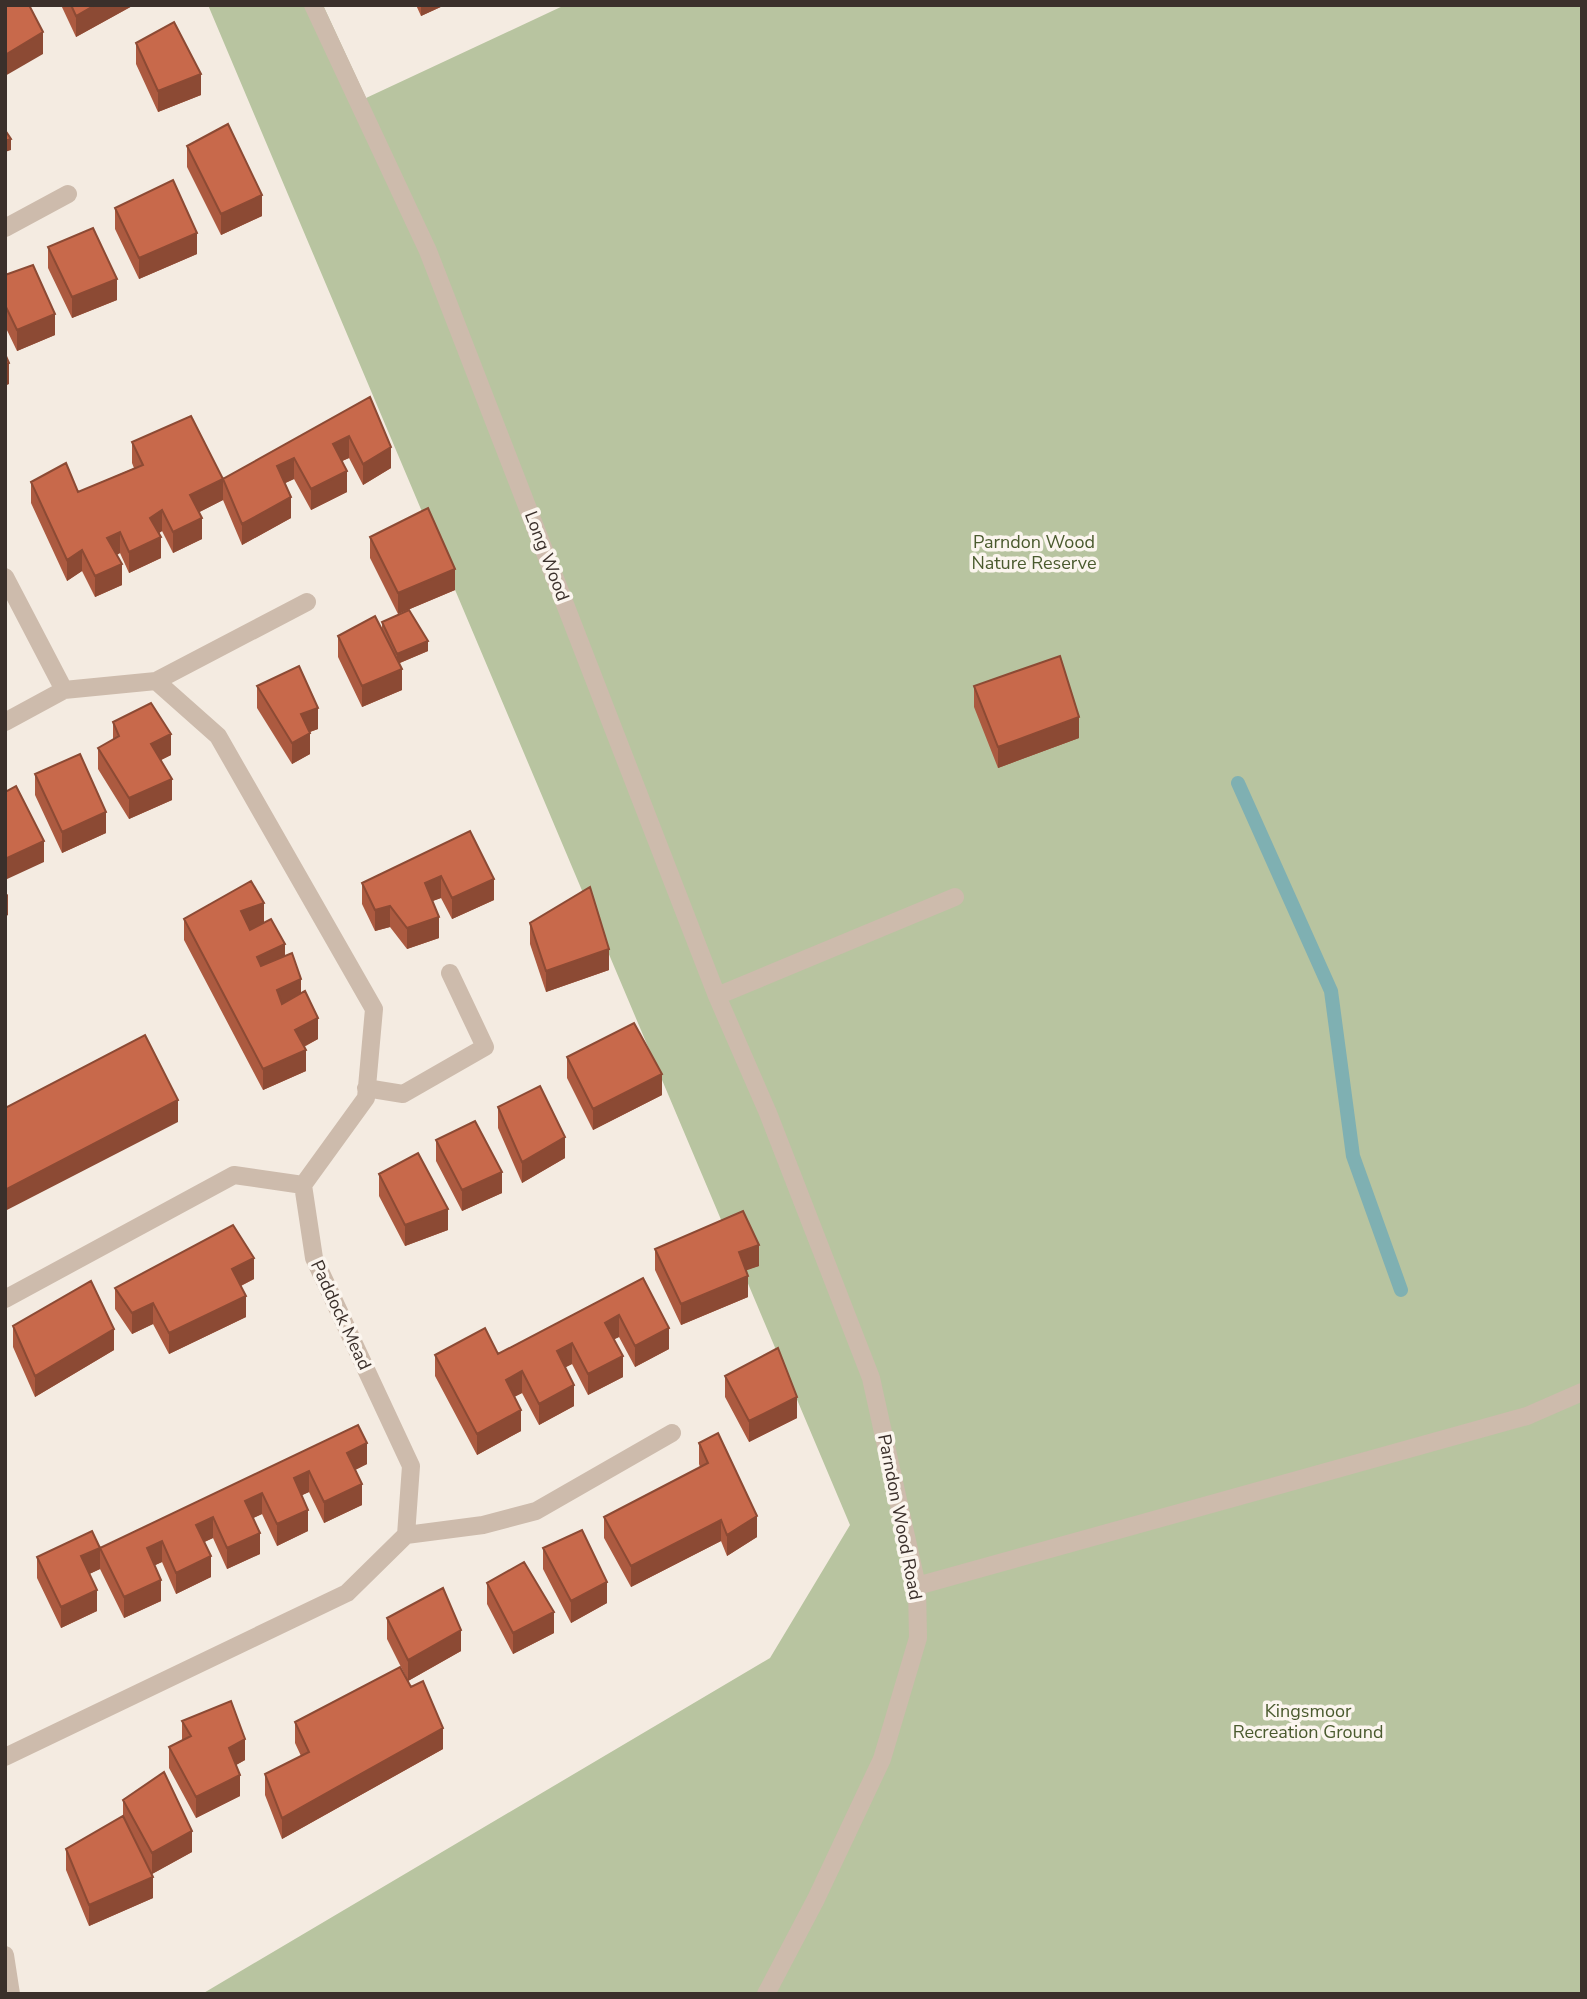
<svg xmlns="http://www.w3.org/2000/svg" width="1587" height="1999" viewBox="0 0 1587 1999" font-family="'Nunito Sans',sans-serif">
<rect width="100%" height="100%" fill="#f4ebe1"/>
<!-- green -->
<path fill="#b8c4a0" d="M208,5H323L366,98L565,5H1582V1994H202L770,1658L850,1525Z"/>
<g fill="none" stroke-linecap="round" stroke-linejoin="round">
<!-- stream -->
<path stroke="#7fb0b2" stroke-width="14" d="M1238,783L1331,991L1353,1156L1401,1290"/>
<!-- minor -->
<path stroke="#cdbbac" stroke-width="18" d="M313,5L428,251L717,996L768,1113L871,1378L917,1586L918,1638L882,1759L816,1899L766,1994
M5,228L68,194
M5,577L64,690
M156,681L307,602
M5,722L64,690L156,681L218,736L374,1009L366,1098L303,1185L314,1258L411,1466L406,1535L347,1593L5,1757
M717,996L955,897
M366,1088L403,1094L485,1047L450,973
M5,1299L234,1175L303,1185
M406,1535L483,1525L536,1511L672,1433
M917,1586L1527,1416L1582,1392
M5,1955L11,1994"/>
</g>
<!-- wall -->
<path fill="#ac5a40" d="M61,5H134L76,37Z
M416,5H445L421,16Z
M136,43L201,95L158,112L136,64Z
M187,146L262,216L221,235L187,167Z
M115,208L197,254L139,279L115,229Z
M48,247L117,300L72,318L48,268Z
M5,275L55,335L17,351L5,326Z
M370,397L391,468L363,485L349,458L342,461L347,492L311,510L294,479L285,483L291,518L242,545L223,500L199,512L202,539L173,553L162,531L159,533L161,558L129,573L120,553L117,555L122,585L95,597L82,571L67,581L31,503V482L78,492L134,468L132,463V442L223,479Z
M370,537L455,590L398,614L370,558Z
M382,622L428,651L400,663L402,690L362,707L338,657V636L382,630Z
M257,686L318,729L310,732V754L292,764L257,708Z
M974,686L1079,738L998,768L974,707Z
M113,722L171,755L161,760L172,800L129,819L98,769V748L113,740Z
M35,774L106,833L62,853L35,795Z
M470,831L494,900L452,919L441,898L432,901L439,938L407,949L390,927L375,931L362,904V883Z
M184,919L264,923L285,956L318,1039L304,1047L306,1071L263,1090L184,940Z
M530,923L609,970L546,992L530,944Z
M567,1057L662,1095L593,1130L567,1078Z
M498,1107L565,1158L522,1183L498,1128Z
M436,1140L502,1193L462,1211L436,1161Z
M379,1174L448,1230L405,1246L379,1196Z
M655,1249L759,1266L745,1270L748,1297L681,1325L655,1270Z
M643,1278L669,1349L635,1367L619,1337L614,1339L623,1377L588,1395L572,1364L565,1367L574,1406L539,1425L522,1393L514,1397L521,1431L477,1455L435,1376V1355L498,1354Z
M254,1279L241,1286L246,1317L169,1354L153,1324L132,1334L115,1309V1288Z
M13,1326L114,1350L35,1397L13,1347Z
M725,1376L797,1418L749,1442L725,1397Z
M358,1425L367,1464L355,1470L362,1505L324,1523L309,1492L302,1495L308,1531L277,1546L262,1514L253,1518L260,1554L227,1569L213,1538L204,1542L211,1577L176,1594L162,1562L155,1565L161,1601L124,1618L100,1569V1548Z
M699,1443L757,1537L727,1556L721,1541L631,1587L604,1538V1517L700,1467L699,1464Z
M543,1548L607,1603L571,1623L543,1569Z
M37,1557L100,1569L89,1574L97,1611L61,1628L37,1578Z
M487,1583L554,1633L513,1654L487,1604Z
M387,1618L461,1651L408,1681L443,1749L282,1839L265,1795V1774L301,1756L295,1743V1722L406,1677L387,1639Z
M182,1721L245,1760L236,1765L240,1796L196,1818L169,1768V1747L182,1740Z
M123,1800L192,1852L152,1874L153,1898L89,1926L66,1870V1849L123,1817Z"/>
<!-- shaded-wall -->
<path fill="#8c4a34" d="M95,5H134L76,37V16Z
M421,5H445L421,16Z
M43,32V54L5,76V55Z
M201,74V95L158,112V91Z
M11,139V150L5,152V141Z
M262,195V216L221,235V214Z
M197,233V254L139,279V258Z
M117,279V300L72,318V297Z
M55,314V335L17,351V330Z
M9,363V384L5,386V365Z
M349,436V458L333,465V444Z
M391,447V468L363,485V464Z
M294,458V479L277,487V466Z
M347,471V492L311,510V489Z
M223,479V500L190,517V495Z
M291,497V518L242,545V524Z
M162,510V531L150,539V518Z
M202,518V539L173,553V532Z
M120,532V553L107,559V538Z
M161,537V558L129,573V552Z
M82,550V571L67,581V560Z
M122,564V585L95,597V576Z
M455,569V590L398,614V593Z
M428,641V651L397,664V654Z
M402,669V690L362,707V686Z
M318,708V729L301,735V714Z
M1079,717V738L998,768V747Z
M310,733V754L292,764V743Z
M171,734V755L151,765V744Z
M172,779V800L129,819V798Z
M106,812V833L62,853V832Z
M44,841V862L5,880V859Z
M441,876V898L425,904V883Z
M494,879V900L452,919V898Z
M8,894V915L5,917V896Z
M264,903V924L241,933V911Z
M390,906V927L375,931V910Z
M439,917V938L407,949V928Z
M285,944V965L257,978V957Z
M609,949V970L546,992V971Z
M301,979V1000L277,1011V990Z
M318,1018V1039L295,1051V1030Z
M306,1050V1071L263,1090V1069Z
M662,1074V1095L593,1130V1109Z
M178,1100V1122L5,1211V1190Z
M565,1137V1158L522,1183V1162Z
M502,1172V1193L462,1211V1190Z
M448,1209V1230L405,1246V1225Z
M759,1245V1266L739,1273V1252Z
M254,1258V1279L232,1290V1269Z
M748,1276V1297L681,1325V1304Z
M246,1296V1317L169,1354V1333Z
M153,1303V1324L132,1334V1313Z
M619,1315V1337L605,1344V1323Z
M669,1328V1349L635,1367V1346Z
M114,1329V1350L35,1397V1376Z
M572,1343V1364L557,1372V1351Z
M623,1356V1377L588,1395V1374Z
M522,1371V1393L506,1401V1380Z
M574,1385V1406L539,1425V1404Z
M797,1397V1418L749,1442V1421Z
M521,1410V1431L477,1455V1434Z
M367,1443V1464L347,1474V1453Z
M309,1471V1492L294,1499V1478Z
M362,1484V1505L324,1523V1502Z
M262,1493V1514L245,1522V1501Z
M308,1510V1531L277,1546V1524Z
M757,1516V1537L727,1556V1535Z
M213,1517V1538L196,1546V1525Z
M721,1520V1541L631,1587V1566Z
M260,1533V1554L227,1569V1548Z
M162,1541V1562L147,1569V1548Z
M100,1548V1569L81,1578V1556Z
M211,1556V1577L176,1594V1573Z
M161,1580V1601L124,1618V1597Z
M607,1582V1603L571,1623V1601Z
M97,1590V1611L61,1628V1607Z
M554,1612V1633L513,1654V1633Z
M461,1630V1651L408,1681V1660Z
M443,1728V1749L282,1839V1818Z
M245,1739V1760L229,1769V1748Z
M240,1775V1796L196,1818V1797Z
M192,1831V1852L152,1874V1853Z
M153,1877V1898L89,1926V1905Z"/>
<!-- building -->
<path fill="#c8694b" stroke="#8c4a34" stroke-width="2" d="M5,5H29L43,32L5,55Z
M71,5H95L76,16Z
M174,22L201,74L158,91L136,43Z
M228,124L262,195L221,214L187,146Z
M5,130L11,139L5,141Z
M173,180L197,233L139,258L115,208Z
M93,228L117,279L72,297L48,247Z
M33,265L55,314L17,330L5,305V275Z
M5,354L9,363L5,365Z
M370,397L391,447L363,464L349,436L333,444L347,471L311,489L294,458L277,466L291,497L242,524L223,479Z
M191,416L223,479L190,495L202,518L173,532L162,510L150,518L161,537L129,552L120,532L107,538L122,564L95,576L82,550L67,560L31,482L66,463L78,492L143,465L132,442Z
M428,508L455,569L398,593L370,537Z
M409,610L428,641L397,654L382,622Z
M375,616L402,669L362,686L338,636Z
M1060,656L1079,717L998,747L974,686Z
M299,666L318,708L301,714L310,733L292,743L257,686Z
M151,703L171,734L151,744L172,779L129,798L98,748L119,736L113,722Z
M80,754L106,812L62,832L35,774Z
M16,786L44,841L5,859V792Z
M470,831L494,879L452,898L441,876L425,883L439,917L407,928L390,906L375,910L362,883Z
M251,881L264,903L241,911L250,930L271,919L285,944L257,957L261,966L292,953L301,979L277,990L282,1004L305,991L318,1018L295,1030L306,1050L263,1069L184,919Z
M590,887L609,949L546,971L530,923Z
M634,1023L662,1074L593,1109L567,1057Z
M145,1035L178,1100L5,1190V1108Z
M540,1086L565,1137L522,1162L498,1107Z
M475,1121L502,1172L462,1190L436,1140Z
M418,1153L448,1209L405,1225L379,1174Z
M743,1211L759,1245L739,1252L748,1276L681,1304L655,1249Z
M233,1225L254,1258L232,1269L246,1296L169,1333L153,1303L132,1313L115,1288Z
M643,1278L669,1328L635,1346L619,1315L605,1323L623,1356L588,1374L572,1343L557,1351L574,1385L539,1404L522,1371L506,1380L521,1410L477,1434L435,1355L485,1328L498,1354Z
M91,1281L114,1329L35,1376L13,1326Z
M778,1348L797,1397L749,1421L725,1376Z
M358,1425L367,1443L347,1453L362,1484L324,1502L309,1471L294,1478L308,1510L277,1524L262,1493L245,1501L260,1533L227,1548L213,1517L196,1525L211,1556L176,1573L162,1541L147,1548L161,1580L124,1597L100,1548Z
M718,1433L757,1516L727,1535L721,1520L631,1566L604,1517L708,1463L699,1443Z
M582,1530L607,1582L571,1601L543,1548Z
M92,1531L100,1548L81,1556L97,1590L61,1607L37,1557Z
M524,1562L554,1612L513,1633L487,1583Z
M443,1588L461,1630L408,1660L387,1618Z
M400,1667L411,1687L423,1681L443,1728L282,1818L265,1774L309,1752L295,1722Z
M231,1701L245,1739L229,1748L240,1775L196,1797L169,1747L191,1736L182,1721Z
M164,1772L192,1831L152,1853L123,1800Z
M123,1816L153,1877L89,1905L66,1849Z"/>
<g text-anchor="middle" dominant-baseline="central" stroke-width="7" stroke-linejoin="round" paint-order="stroke">
<!-- park labels -->
<g font-size="18" fill="#4a5a2e" stroke="#fbf5ee">
<text x="1034" y="542">Parndon Wood<tspan x="1034" dy="21">Nature Reserve</tspan></text>
<text x="1308" y="1711">Kingsmoor<tspan x="1308" dy="21">Recreation Ground</tspan></text>
</g>
<!-- street labels -->
<g font-size="18" fill="#3b302b" stroke="#fbf5ee">
<text transform="translate(547 556) rotate(69)">Long Wood</text>
<text transform="translate(341 1315) rotate(65)">Paddock Mead</text>
<text transform="translate(900 1517) rotate(79)">Parndon Wood Road</text>
</g>
</g>
<!-- border -->
<rect width="1587" height="1999" fill="none" stroke="#3b302b" stroke-width="14"/>
</svg>
